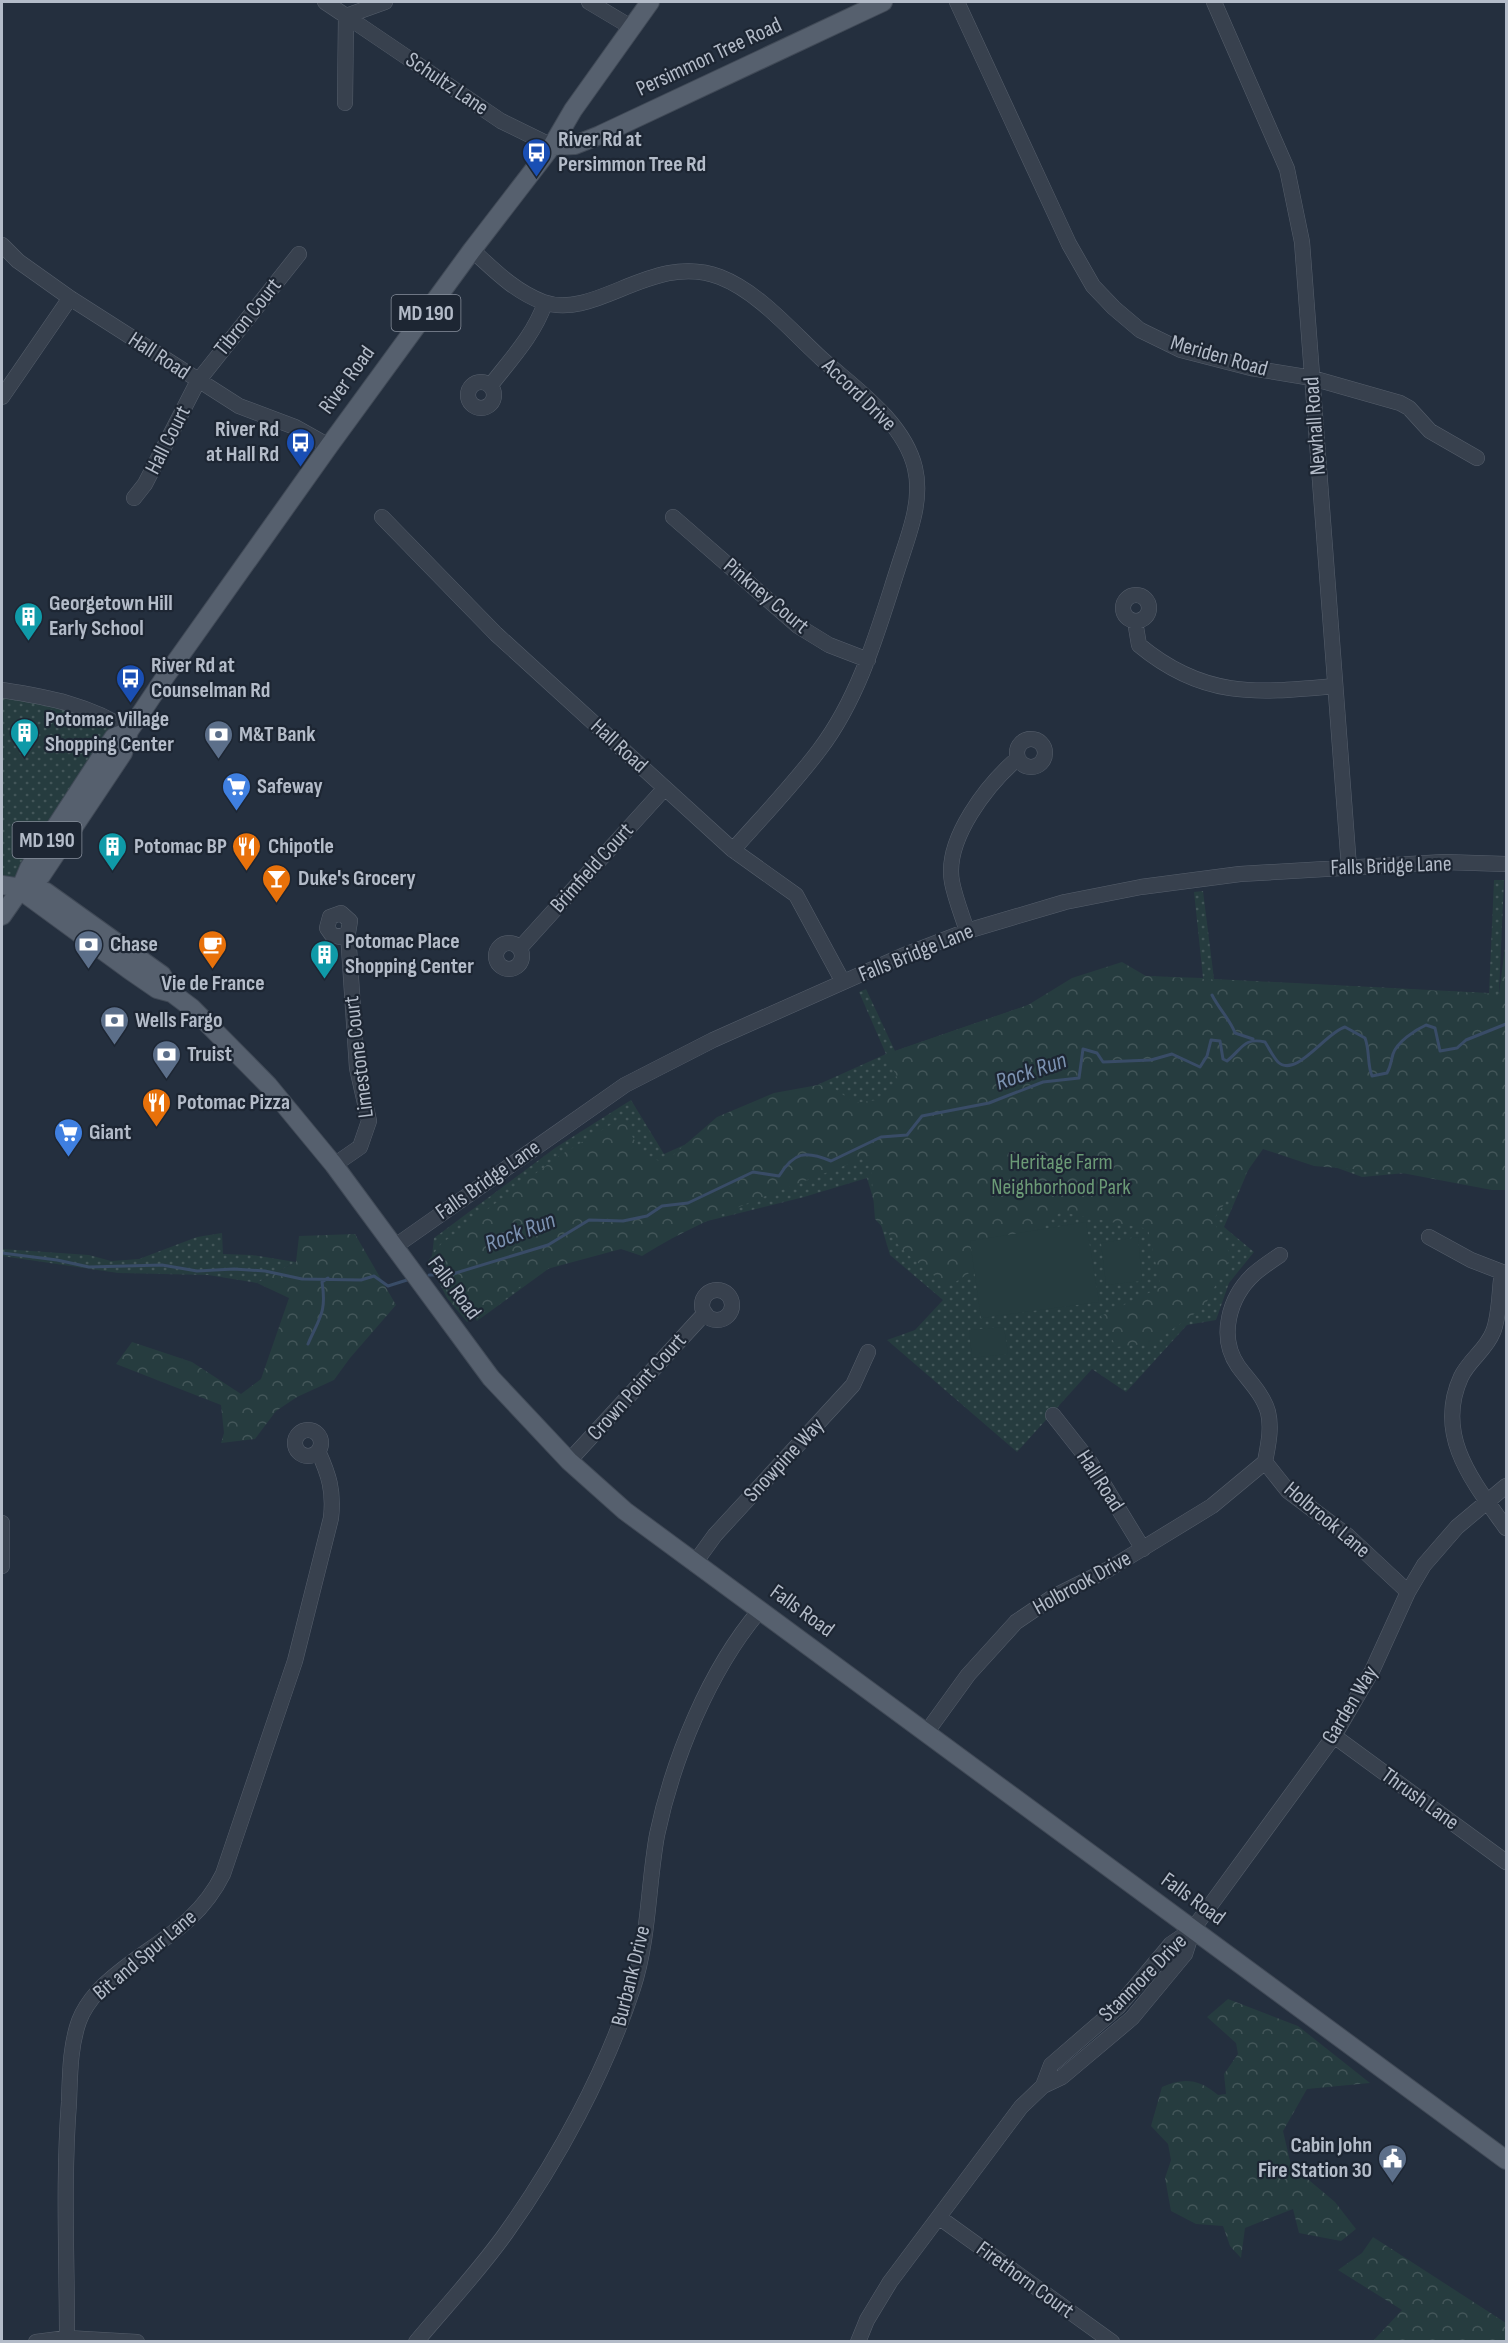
<svg xmlns="http://www.w3.org/2000/svg" width="1508" height="2343" viewBox="0 0 1508 2343" font-family="'Sofia Sans Condensed',sans-serif">
<defs>
<pattern id="grass-dots" width="8" height="8" patternUnits="userSpaceOnUse" patternTransform="scale(1.5)"><rect width="8" height="8" fill="#263c3f"/><path d="M2 2h.1M6 6h.1" fill="none" stroke="#435659" stroke-width="1.8" stroke-linecap="round"/></pattern>
<pattern id="forest-crowns" width="20" height="18" patternUnits="userSpaceOnUse" patternTransform="scale(1.5)"><rect width="20" height="18" fill="#263c3f"/><path d="M2 6a3 3 0 1 1 6 0M12 15a3 3 0 1 1 6 0" fill="none" stroke="#435659"/></pattern>
</defs>
<rect width="100%" height="100%" fill="#242f3e"/>
<!-- grass -->
<path fill="url(#grass-dots)" d="M2,690L129,731L20,890L2,885Z
M1494,880H1504L1499,993L1506,994L1406,1173L1362,1177L1261,1140L1224,1227L1254,1252L1229,1283L1216,1320L1187,1325L1126,1392L1092,1369L1017,1452L887,1340L915,1330L943,1300L890,1255L867,1178L804,1197L566,1256L477,1321L432,1256L434,1238L555,1148L631,1100L664,1154L886,1054L859,992L866,989L895,1051L1115,975L1203,978L1194,892L1203,891L1214,979L1489,993Z
M222,1233L223,1254L252,1255L296,1262L257,1283L208,1275L118,1273L2,1256V1249L89,1255L111,1261L139,1259L197,1237Z"/>
<!-- forest -->
<path fill="url(#forest-crowns)" d="M1506,940V1190H1492L1402,1173L1314,1166L1263,1149L1213,1220L1231,1256L1204,1307L1153,1343L1116,1347L1101,1316L1161,1287L1148,1229L1061,1212L948,1287L906,1253L875,1219L870,1155C792,1188 715,1210 642,1256L621,1249L547,1269L467,1322L447,1298L428,1261L441,1244L559,1156L622,1118L644,1157L665,1162L717,1117L774,1093L818,1085L832,1087L855,1103L877,1100L900,1084L886,1054L1028,1005L1072,978L1122,962L1146,976L1499,994Z
M355,1234L396,1305L350,1358L334,1380L297,1397L276,1411L255,1439L221,1443L224,1433L221,1405L116,1364L132,1342L192,1362L241,1394L261,1379L289,1298L257,1283L296,1262L299,1236Z
M1228,1999L1298,2026L1370,2083L1307,2089L1283,2131L1291,2165L1335,2202L1356,2229L1341,2241L1299,2233L1293,2209L1245,2228L1241,2258L1230,2246L1223,2226L1196,2224L1171,2211L1165,2178L1171,2160L1168,2144L1151,2126L1162,2087C1183,2077 1200,2079 1218,2095L1226,2094L1224,2074L1238,2054L1236,2043L1207,2017Z
M1373,2237L1506,2323V2341H1373L1402,2310L1338,2270L1362,2253Z"/>
<!-- pitch -->
<path fill="#263c3f" d="M1086,1222L1099,1302L981,1318L970,1241Z
M1138,1237L1142,1281L1106,1285L1101,1243Z
M1004,1327L1008,1354L972,1358L969,1330Z"/>
<g fill="none" stroke-linecap="round" stroke-linejoin="round">
<!-- stream -->
<path stroke="#394c67" stroke-width="3" d="M1212,995C1219,1009 1231,1021 1235,1033L1253,1039
M2,1253L57,1260L89,1267L162,1265L197,1271L234,1269L265,1271L302,1279L361,1280L374,1276L388,1286L407,1280
M429,1275H449L548,1245L589,1220L623,1221L647,1216L662,1206L688,1203L753,1172L779,1176C794,1152 805,1150 831,1161L881,1137L907,1135L922,1116L989,1103L1043,1082L1079,1078L1083,1049L1097,1053L1103,1062L1151,1060L1172,1054L1200,1067L1207,1056L1211,1040L1220,1041L1223,1059L1227,1061C1242,1049 1244,1037 1265,1042C1269,1048 1273,1057 1278,1062C1296,1079 1326,1032 1345,1027L1365,1038C1370,1051 1367,1064 1372,1076L1387,1073C1391,1066 1391,1061 1393,1054C1397,1042 1415,1030 1426,1025L1435,1028L1440,1051L1457,1048L1466,1040L1506,1024
M308,1344C319,1318 327,1313 322,1282L328,1278"/>
<defs>
<path id="minor" d="M325,2L346,16L345,103
M385,2L346,16L501,121L552,146
M589,2L631,27
M957,2L1069,244L1093,286L1114,308L1140,330L1181,350L1251,368L1312,378L1400,403L1409,408L1430,431L1477,458
M1214,2L1287,169L1302,242L1349,867
M2,245L18,261L70,298L239,406L295,427L329,446
M472,250C494,270 514,291 543,302C596,321 653,251 720,277C759,292 792,332 823,360C856,389 904,422 915,468C923,502 908,536 898,568C878,630 860,696 820,749C794,784 762,817 733,850
M468 395a13 13 0 1 1 26 0a13 13 0 1 1-26 0Z
M490,386C511,359 534,335 545,303
M2,397L70,298
M134,498L145,484L198,381L299,254
M382,517L496,634L733,850L796,895L843,982
M673,517L798,626L829,645L868,660
M1123 608a13 13 0 1 1 26 0a13 13 0 1 1-26 0Z
M1135,621L1139,645C1204,699 1257,693 1335,686
M2,690C47,697 91,705 129,731
M1017 753a14 14 0 1 1 28 0a14 14 0 1 1-28 0Z
M967,931C962,915 955,898 952,882C944,839 988,784 1018,758
M496 956a13 13 0 1 1 26 0a13 13 0 1 1-26 0Z
M520,948L665,788
M334,1165L360,1147L369,1121L357,1068L348,933L350,921L341,913L330,917L327,928L332,935L340,937L348,933
M1429,1237L1471,1260L1502,1272C1499,1290 1500,1315 1493,1332C1486,1350 1469,1360 1461,1377C1434,1436 1474,1483 1506,1528
M394,1247L625,1085L713,1040L902,956L967,931L1065,902L1141,887L1240,874L1444,862L1506,864
M1280,1255C1271,1261 1262,1267 1254,1274C1229,1297 1218,1337 1238,1366C1248,1380 1263,1394 1268,1412C1272,1428 1268,1446 1265,1462L1288,1491L1348,1536L1408,1592
M702 1305a15 15 0 1 1 30 0a15 15 0 1 1-30 0Z
M1053,1415L1090,1462L1143,1549
M295 1443a13 13 0 1 1 26 0a13 13 0 1 1-26 0Z
M569,1461L705,1313
M2,1523V1566
M694,1564L715,1535L853,1385L868,1352
M926,1733L968,1675L1016,1622L1053,1597L1109,1569L1212,1506L1265,1462
M1334,1736L1506,1862
M1043,2086L1051,2065L1118,2007L1171,1944L1193,1929L1334,1736L1372,1671L1408,1592L1424,1565L1457,1527L1506,1486
M940,2218L1112,2342
M67,2338C67,2259 63,2180 69,2102C70,2075 70,2046 79,2021C83,2010 91,1999 99,1990C141,1947 194,1933 223,1874L295,1661L331,1518C334,1491 329,1475 318,1451
M36,2342L67,2338L137,2342
M416,2342C446,2306 479,2271 506,2233C558,2160 605,2073 633,1988C649,1939 648,1885 657,1835C673,1759 709,1670 760,1610
M858,2342L867,2320L890,2282L1021,2107L1043,2086L1062,2077L1132,2018L1185,1954L1193,1929"/>
<path id="major" d="M552,146L575,145L600,135L883,2
M2,885L46,892L162,975L172,993
M20,890L128,969L157,989L172,993L192,1008L268,1085L334,1165L491,1378L569,1461L625,1511L1506,2160
M20,890L41,876L123,753L129,731L165,677L329,446L472,250L552,146L573,110L650,2
M2,916L20,890L29,868L114,737L129,731"/>
</defs>
<!-- minor casing -->
<use href="#minor" stroke="#565f6c" stroke-width="16"/>
<!-- major casing -->
<use href="#major" stroke="#414a57" stroke-width="20"/>
<!-- minor -->
<use href="#minor" stroke="#38414e" stroke-width="15"/>
<!-- major -->
<use href="#major" stroke="#56606e" stroke-width="18"/>
</g>
<!-- icons -->
<defs>
<symbol id="bus-pin" viewBox="-11 -11 22 30"><path d="M0 17L-7.5 6A9.5 9.5 0 1 1 7.5 6Z" fill="#1a4fb4" stroke="#1d2633"/><path d="M-5-6H5V4H4V6H2V4H-2V6H-4V4H-5ZM-3.5-4V0h7V-4ZM-3.5 1.2v1.5H-2V1.2ZM2 1.2v1.5H3.5V1.2Z" fill="#fff"/></symbol>
<symbol id="building-pin" viewBox="-11 -11 22 30"><path d="M0 17L-7.5 6A9.5 9.5 0 1 1 7.5 6Z" fill="#0f9aa8" stroke="#1d2633"/><path d="M-4-6H4V6H1V3H-1V6H-4ZM-2.5-4.3h1.7v1.8h-1.7ZM.8-4.3h1.7v1.8H.8ZM-2.5-1h1.7V.8h-1.7ZM.8-1h1.7V.8H.8Z" fill="#fff"/></symbol>
<symbol id="bank-pin" viewBox="-11 -11 22 30"><path d="M0 17L-7.5 6A9.5 9.5 0 1 1 7.5 6Z" fill="#5c6f8a" stroke="#1d2633"/><path d="M-6-4H6V4H-6ZM0-2.3a2.3 2.3 0 1 0 0 4.6a2.3 2.3 0 1 0 0-4.6Z" fill="#fff"/></symbol>
<symbol id="supermarket-pin" viewBox="-11 -11 22 30"><path d="M0 17L-7.5 6A9.5 9.5 0 1 1 7.5 6Z" fill="#3f7fe0" stroke="#1d2633"/><path d="M-6-5.5h2.5l.6 2H6L4.5 2H-2.5L-4.4-4H-6ZM-1.5 3.2a1.3 1.3 0 1 0 .1 0ZM3 3.2a1.3 1.3 0 1 0 .1 0Z" fill="#fff"/></symbol>
<symbol id="restaurant-pin" viewBox="-11 -11 22 30"><path d="M0 17L-7.5 6A9.5 9.5 0 1 1 7.5 6Z" fill="#e8710a" stroke="#1d2633"/><path d="M-5-6h1v4h1v-4h1v4h1v-4h1v5L-1.5 .5V6h-2V.5L-5-1ZM5-6V6H3V1.5H1.5Q1.5-4 5-6Z" fill="#fff"/></symbol>
<symbol id="bar-pin" viewBox="-11 -11 22 30"><path d="M0 17L-7.5 6A9.5 9.5 0 1 1 7.5 6Z" fill="#e8710a" stroke="#1d2633"/><path d="M-6-5H6L.8 .8V4.5H3.5V6h-7V4.5H-.8V.8Z" fill="#fff"/></symbol>
<symbol id="cafe-pin" viewBox="-11 -11 22 30"><path d="M0 17L-7.5 6A9.5 9.5 0 1 1 7.5 6Z" fill="#e8710a" stroke="#1d2633"/><path d="M-5.5-4.5H6V0H3Q3 3.5 0 3.5H-2.5Q-5.5 3.5-5.5 0ZM3-3.2v2h1.7v-2ZM-6 4.5H4V6H-6Z" fill="#fff"/></symbol>
<symbol id="civic-pin" viewBox="-11 -11 22 30"><path d="M0 17L-7.5 6A9.5 9.5 0 1 1 7.5 6Z" fill="#5c6f8a" stroke="#1d2633"/><path d="M-.6-6.5H3V-4.5H.6V-3L4-1V1h2V6H-6V1h2V-1L-.6-3ZM-1.2 2.5V6h2.4V2.5Z" fill="#fff"/></symbol>
</defs>
<g fill-rule="evenodd">
<use href="#bus-pin" x="520" y="136" width="33" height="45"/>
<use href="#bus-pin" x="284" y="426" width="33" height="45"/>
<use href="#building-pin" x="12" y="600" width="33" height="45"/>
<use href="#bus-pin" x="114" y="662" width="33" height="45"/>
<use href="#building-pin" x="8" y="716" width="33" height="45"/>
<use href="#bank-pin" x="202" y="718" width="33" height="45"/>
<use href="#supermarket-pin" x="220" y="770" width="33" height="45"/>
<use href="#building-pin" x="96" y="830" width="33" height="45"/>
<use href="#restaurant-pin" x="230" y="830" width="33" height="45"/>
<use href="#bar-pin" x="260" y="862" width="33" height="45"/>
<use href="#bank-pin" x="72" y="928" width="33" height="45"/>
<use href="#cafe-pin" x="196" y="928" width="33" height="45"/>
<use href="#building-pin" x="308" y="938" width="33" height="45"/>
<use href="#bank-pin" x="98" y="1004" width="33" height="45"/>
<use href="#bank-pin" x="150" y="1038" width="33" height="45"/>
<use href="#restaurant-pin" x="140" y="1086" width="33" height="45"/>
<use href="#supermarket-pin" x="52" y="1116" width="33" height="45"/>
<use href="#civic-pin" x="1376" y="2142" width="33" height="45"/>
</g>
<g text-anchor="middle" dominant-baseline="central" stroke-width="4.5" stroke-linejoin="round" paint-order="stroke">
<!-- shield labels -->
<g fill="#1d2633" stroke="#878f9c" stroke-width="1.5">
<rect x="391.5" y="295" width="69" height="36" rx="4.5"/>
<rect x="12.5" y="822" width="69" height="36" rx="4.5"/>
</g>
<g font-size="21" font-weight="bold" fill="#b4bcc9">
<text x="426" y="313">MD 190</text>
<text x="47" y="840">MD 190</text>
</g>
<!-- street labels -->
<g font-size="22" fill="#b4bcc9" stroke="#1d2633">
<text transform="translate(709 57) rotate(-25)">Persimmon Tree Road</text>
<text transform="translate(447 84) rotate(34)">Schultz Lane</text>
<text transform="translate(248 317) rotate(-51)">Tibron Court</text>
<text transform="translate(159 356) rotate(33)">Hall Road</text>
<text transform="translate(1219 356) rotate(16)">Meriden Road</text>
<text transform="translate(347 380) rotate(-54)">River Road</text>
<text transform="translate(859 395) rotate(44)">Accord Drive</text>
<text transform="translate(1315 426) rotate(-94)">Newhall Road</text>
<text transform="translate(168 440) rotate(-63)">Hall Court</text>
<text transform="translate(766 596) rotate(40)">Pinkney Court</text>
<text transform="translate(619 746) rotate(42)">Hall Road</text>
<text transform="translate(1391 866) rotate(-2)">Falls Bridge Lane</text>
<text transform="translate(592 868) rotate(-48)">Brimfield Court</text>
<text transform="translate(916 953) rotate(-22)">Falls Bridge Lane</text>
<text transform="translate(359 1057) rotate(-97)">Limestone Court</text>
<text transform="translate(488 1180) rotate(-35)">Falls Bridge Lane</text>
<text transform="translate(454 1288) rotate(53)">Falls Road</text>
<text transform="translate(637 1387) rotate(-48)">Crown Point Court</text>
<text transform="translate(784 1460) rotate(-47)">Snowpine Way</text>
<text transform="translate(1100 1481) rotate(57)">Hall Road</text>
<text transform="translate(1327 1520) rotate(40)">Holbrook Lane</text>
<text transform="translate(1082 1583) rotate(-29)">Holbrook Drive</text>
<text transform="translate(802 1611) rotate(36)">Falls Road</text>
<text transform="translate(1350 1705) rotate(-59)">Garden Way</text>
<text transform="translate(1420 1799) rotate(36)">Thrush Lane</text>
<text transform="translate(1193 1899) rotate(36)">Falls Road</text>
<text transform="translate(145 1955) rotate(-40)">Bit and Spur Lane</text>
<text transform="translate(631 1976) rotate(-76)">Burbank Drive</text>
<text transform="translate(1143 1978) rotate(-45)">Stanmore Drive</text>
<text transform="translate(1025 2280) rotate(36)">Firethorn Court</text>
</g>
<!-- poi labels -->
<g font-size="22" font-weight="bold" fill="#b4bcc9" stroke="#1d2633" text-anchor="start">
<text x="558" y="139">River Rd at<tspan x="558" dy="25">Persimmon Tree Rd</tspan></text>
<text x="279" y="429" text-anchor="end">River Rd<tspan x="279" dy="25">at Hall Rd</tspan></text>
<text x="49" y="603">Georgetown Hill<tspan x="49" dy="25">Early School</tspan></text>
<text x="151" y="665">River Rd at<tspan x="151" dy="25">Counselman Rd</tspan></text>
<text x="45" y="719">Potomac Village<tspan x="45" dy="25">Shopping Center</tspan></text>
<text x="239" y="734">M&amp;T Bank</text>
<text x="257" y="786">Safeway</text>
<text x="134" y="846">Potomac BP</text>
<text x="268" y="846">Chipotle</text>
<text x="298" y="878">Duke's Grocery</text>
<text x="345" y="941">Potomac Place<tspan x="345" dy="25">Shopping Center</tspan></text>
<text x="110" y="944">Chase</text>
<text x="213" y="983" text-anchor="middle">Vie de France</text>
<text x="135" y="1020">Wells Fargo</text>
<text x="187" y="1054">Truist</text>
<text x="177" y="1102">Potomac Pizza</text>
<text x="89" y="1132">Giant</text>
<text x="1372" y="2145" text-anchor="end">Cabin John<tspan x="1372" dy="25">Fire Station 30</tspan></text>
</g>
<!-- park labels -->
<g font-size="22" fill="#6b9a76" stroke="#1d2633">
<text x="1061" y="1162">Heritage Farm<tspan x="1061" dy="25">Neighborhood Park</tspan></text>
</g>
<!-- water labels -->
<g font-size="24" font-style="italic" fill="#7c92b1" stroke="#1d2633">
<text transform="translate(1031 1071) rotate(-19)">Rock Run</text>
<text transform="translate(520 1232) rotate(-21)">Rock Run</text>
</g>
</g>
<!-- border -->
<rect width="1508" height="2343" fill="none" stroke="#b4bcc9" stroke-width="6"/>
</svg>
